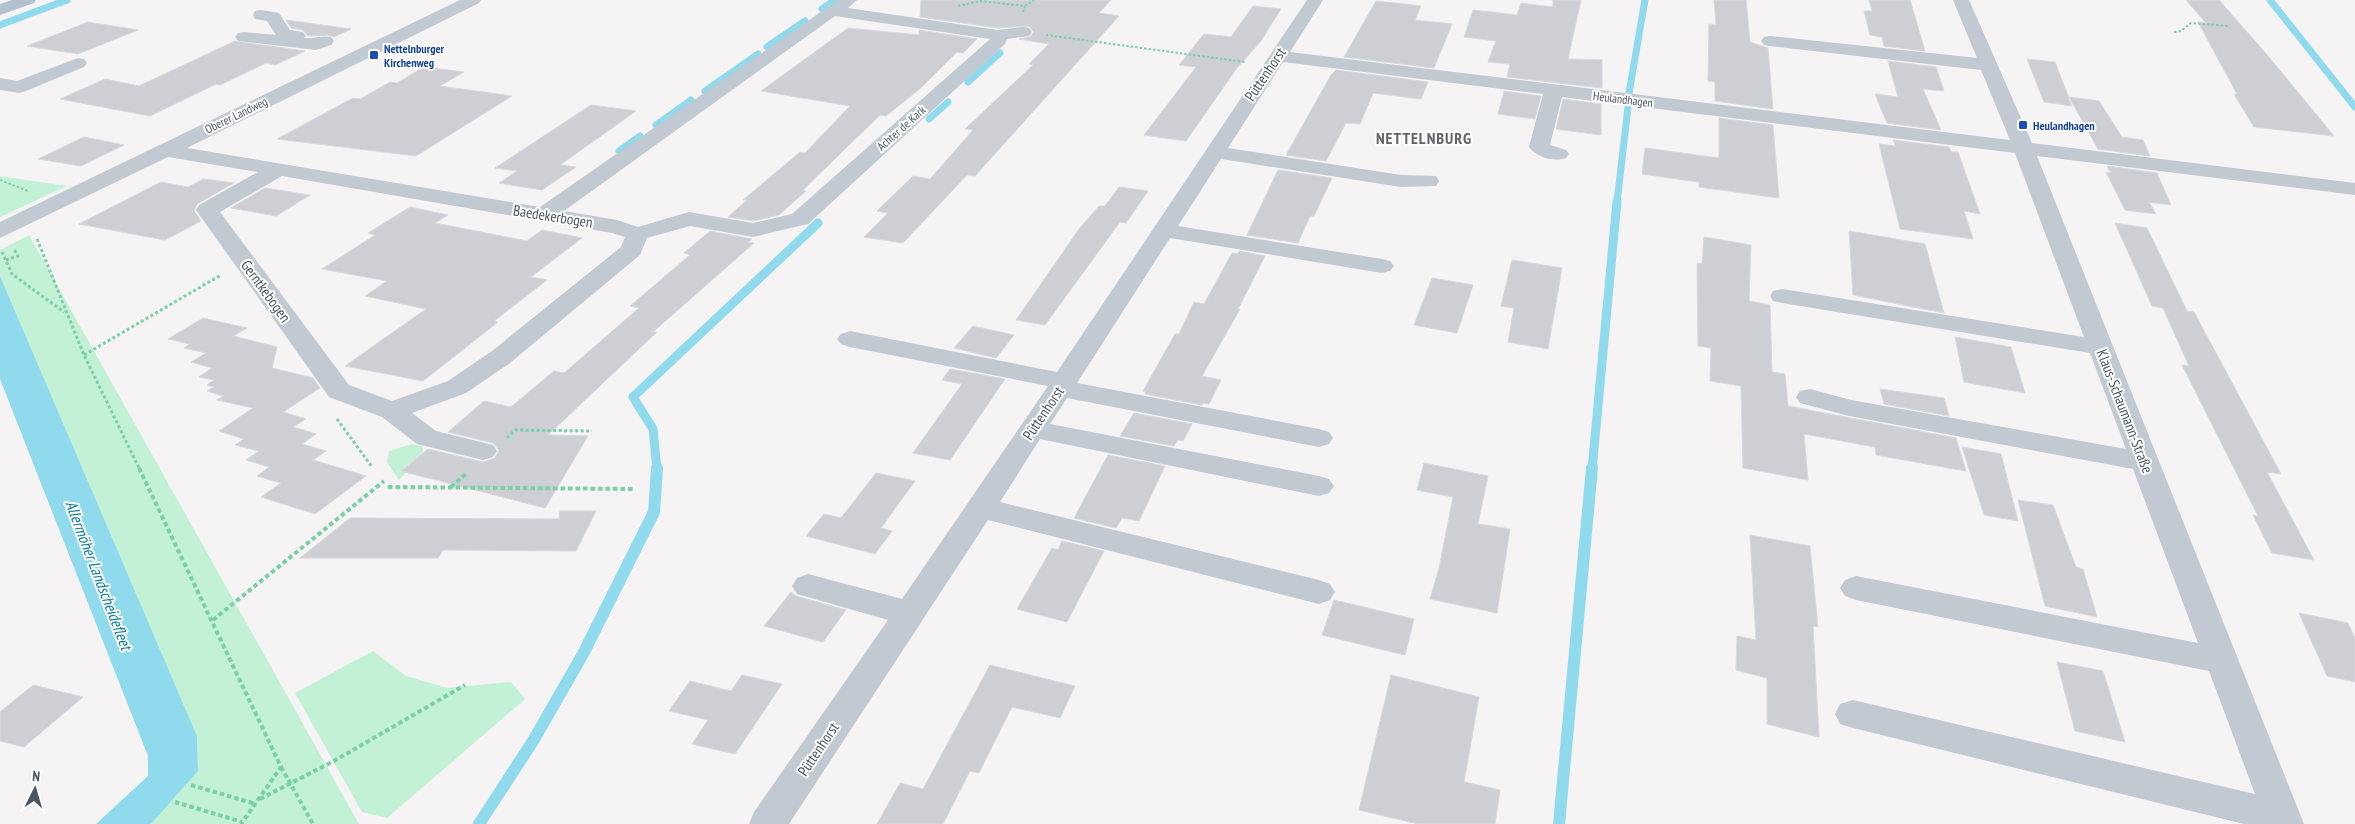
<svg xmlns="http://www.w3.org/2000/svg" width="2355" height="824" viewBox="0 0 2355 824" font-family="'PT Sans Narrow',sans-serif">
<rect width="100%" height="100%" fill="#f5f3f3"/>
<!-- green -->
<path fill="#c3f1d5" d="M0,176L67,186L0,217Z
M29,235L359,824H151L198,771L197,736L0,276V250Z
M412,444L423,447V452L402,470L407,472L399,480L387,462L389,451Z
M373,651L406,676L447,688L511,682L525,699L387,818L362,812L295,693Z"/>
<!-- water -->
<path fill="#90daee" d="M0,276L197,736L198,771L151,824H96L148,776V756L0,379Z"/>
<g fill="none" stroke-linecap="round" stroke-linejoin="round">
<!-- stream-far2 -->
<path stroke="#90daee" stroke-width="7" d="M2270,0L2355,107
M822,9L835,0
M0,25L67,0
M767,47L805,21
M968,82L1000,53
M705,91L758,54
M1629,93L1645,0
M929,119L948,102
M656,125L691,100
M619,151L640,136
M1617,202L1628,107"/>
<!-- stream-far1 -->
<path stroke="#90daee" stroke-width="9" d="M657,470L653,429L633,397L818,223
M1592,470L1617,201"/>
<!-- stream -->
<path stroke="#90daee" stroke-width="12" d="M479,824L533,741L583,654L654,512L657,468
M1559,824L1592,468"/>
</g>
<!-- building -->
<path fill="#cdcfd5" stroke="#d7d9de" d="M921,0H1111L1099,13L1119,16L975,176L967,175L903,243L864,237L888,213L877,211L913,176L930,179L973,130L965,129L1033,65L1029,64L1049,44L1019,39L1030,37L1034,32L1029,26L998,28L920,17Z
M1553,0H1581L1568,59L1602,60V88L1507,77L1510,64L1488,62L1496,41L1464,37L1473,10L1517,15L1521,3L1553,7Z
M1714,0H1746L1750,42L1768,48L1773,109L1715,101V82L1708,81L1709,24L1716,25Z
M1869,0H1910L1925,51L1884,46L1882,37L1870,35L1864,11H1872Z
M2186,0H2219L2269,57L2334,136L2254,127L2234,94H2237L2198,22L2206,23Z
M1376,1L1421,6L1415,20L1452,24L1434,68L1344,57Z
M1253,6L1281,9L1261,41L1237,68L1186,141L1144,135L1196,67L1179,65L1204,34L1231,37Z
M286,20L351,29L334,37L328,35L308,36L303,30L291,28Z
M88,22L138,30L78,54L27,46Z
M848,28L919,35V30L977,39L963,53L957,52L922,87L886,116L880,115L803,190L806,191L779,215L753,221L728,217L747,200H743L800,152L805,153L850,106L761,91Z
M235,41L305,51L275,65L266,63L220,85L216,84L150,116L60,99L105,79L139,86Z
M2027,59L2055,62L2072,106L2044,102Z
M1888,61L1936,67L1944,91L1923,89L1941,130L1887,123L1875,94L1898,97Z
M424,67L464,72L440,86L512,96L416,156L277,139L353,98L360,99L390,82L397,83Z
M1336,70L1428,82L1421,99L1373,93L1360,124L1346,123L1326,161L1286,155L1331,75Z
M1504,91L1541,96L1535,119L1498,114Z
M2069,97L2099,101L2122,137L2143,140L2150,156L2098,149Z
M1563,99L1601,104V135L1556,129Z
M591,105L636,111L560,165L576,167L542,190L499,183L517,171L495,168Z
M1719,118L1773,125L1779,198L1699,187V182L1642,174L1645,148L1719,158Z
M84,137L124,145L81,166L38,159Z
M1893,140L1949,147L1951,152H1958L1980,214L1964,211L1973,239L1900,229L1879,144L1896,146Z
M2107,166L2157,173L2171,205L2149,202L2156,214L2125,210L2106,172L2111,173Z
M1278,170L1332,178L1314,216H1310L1298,243L1247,235Z
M203,179L234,183L197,204L194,211L201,221L165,240L79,224L161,182L188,187Z
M1119,187L1148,191L1126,223L1120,222L1045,325L1016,320L1079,229L1099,206H1105Z
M265,188L310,195L276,216L231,208Z
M410,207L448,215L435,223L527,241L542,230L582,238L531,277L547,280L494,321L498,322L423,381L345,366L426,309L365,296L387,281L322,269L375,235L368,233Z
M2115,223L2147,228L2187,311L2194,312L2281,474L2267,472L2314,560L2272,553L2253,515L2258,516L2182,365L2189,366L2163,308L2152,306Z
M710,231L752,239L748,242L754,243L653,332H657L548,435L588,436L545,508L401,471L428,449L483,462L495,458L499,450L493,443L448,432L484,401L511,407L554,371L564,373L639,308L630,306L690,255L684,253Z
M1849,231L1925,244L1944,313L1853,295Z
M1704,237L1751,245L1749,301L1770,305L1772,372L1785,374L1788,406L1956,438L1966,471L1876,455L1875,447L1804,434L1808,480L1743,468L1741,386L1710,381L1711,348L1698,346L1697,263L1702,264Z
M1239,251L1265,256L1238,309H1240L1202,376L1221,380L1209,404L1203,403L1202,405L1145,394L1146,392L1143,391L1175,334H1179L1194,302L1204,304L1232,253L1238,254Z
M1512,260L1562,268L1548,349L1508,342L1514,308L1501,306Z
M1432,278L1473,285L1457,333L1414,325Z
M203,318L247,328L233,336L277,347L272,368L313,378L320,388L283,412L306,419L293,427L316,434L302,444L326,451L313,460L366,476L315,514L261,497L281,483L257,476L269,467L246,460L259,451L235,445L244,439L219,431L253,408L217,400L223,396L207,391L214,387L207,385L214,380L199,377L212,368L191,362L206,353L184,348L190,344L168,339Z
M973,326L1014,335L996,358L954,348Z
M1955,337L2011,347L2025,393L1964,382Z
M950,369L1005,379L950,460L913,453L962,384L942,380Z
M1880,389L1944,398L1949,416L1884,404Z
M1134,413L1192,424L1183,441L1178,440L1174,446L1120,436Z
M1962,447L2001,454L2018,521L1984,515Z
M1108,455L1165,466L1139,521L1122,518L1116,528L1074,518Z
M1424,463L1488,476L1478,524L1510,529L1497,613L1430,599L1439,568L1453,497L1417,490Z
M876,473L915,481L881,528L892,531L875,554L806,536L824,514L841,518Z
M2018,500L2053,505L2076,567L2083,569L2097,617L2045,606Z
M560,511H596L576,551L443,550L438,558H300L350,518L559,519Z
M1750,535L1810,546L1818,627L1813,626L1819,737L1767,724V678L1736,670L1737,636L1756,640Z
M1062,541L1104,551L1067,622L1017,609L1052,548L1058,550Z
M791,592L796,596L846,610L823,642L764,626Z
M1334,600L1414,619L1405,655L1322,635Z
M2299,613L2348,623L2355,638V682L2327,676Z
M2057,662L2103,671L2125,742L2075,731Z
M990,665L1075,686L1060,718L1012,707L979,773L970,771L943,824H877L900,783L923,789Z
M742,675L782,684L735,754L692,744L708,720L669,711L690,681L731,691Z
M1391,675L1479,697L1464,782L1500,790L1495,824H1418L1359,810Z
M33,685L83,697L24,747L0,741V712Z"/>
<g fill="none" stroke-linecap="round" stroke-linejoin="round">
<!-- path-far2 -->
<path stroke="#7ad0a6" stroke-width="2" stroke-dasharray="2.5 2" stroke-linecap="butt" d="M958,6L980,1L1025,6L1023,12
M1025,6L1034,0
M2174,32L2181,31L2191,23L2228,26
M1046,35L1245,62
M0,180L28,191"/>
<!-- path-far1 -->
<path stroke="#7ad0a6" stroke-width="3" stroke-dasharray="3 2.5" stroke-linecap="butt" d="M37,239L84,355L140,470
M2,252L12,274L64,312
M6,260L18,256L14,249
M84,355L221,275
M337,419L372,467
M507,438L515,430L592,431"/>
<!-- path -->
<path stroke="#7ad0a6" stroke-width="4" stroke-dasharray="4.5 3" stroke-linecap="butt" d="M139,468L281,767L241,824
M388,487L634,489
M451,487L467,473
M213,620L384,481
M281,767L313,824
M191,785L256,804
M260,799L334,761L465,685
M175,802L242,822"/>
<!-- minor -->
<path fill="#c1cad2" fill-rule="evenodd" d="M460,0H481L479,3L187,148L540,207L838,0H857L848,8L998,30L1023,27L1029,28L1032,32L1029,36L1007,39L1005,44L808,224L753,237L690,226L647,238L640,255L510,363L466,393L412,413L436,431L493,445L497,451L493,457L483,460L417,444L382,417L329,397L196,210L199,205L258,172L168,157L0,238V222ZM835,16L990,39L792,214L753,223L689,212L638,227L617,220L564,211ZM282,176L612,233L625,237L621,247L492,351L448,381L392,401L349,385L220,212Z
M1307,0H1323L1290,52L2010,140L1981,70L1770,46L1764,45L1761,41L1764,37L1770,36L1977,58L1953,0H1969L2032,143L2355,183V195L2037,156L2304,824H2244L1853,728L1840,724L1835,714L1840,704L1853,700L2255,794L2209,671L1856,600L1845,596L1840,588L1845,580L1856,576L2198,643L2133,469L1849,416L1800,403L1796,397L1800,391L1810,389L1851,400L2126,449L2090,353L1782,303L1773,301L1770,296L1773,291L1782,289L2084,337L2015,153L1562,97L1550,145L1566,150L1569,154L1566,158C1554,162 1537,158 1529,147L1543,94L1283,62L1228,148L1401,175L1436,176L1439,181L1436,186L1401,187L1221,159L1178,226L1382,259L1390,261L1394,266L1390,271L1382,273L1170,238L1077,383L1319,429L1329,432L1333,438L1329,444L1319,447L1067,398L1050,424L1319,476L1329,479L1334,486L1329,493L1319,496L1040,439L1000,502L1319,580L1330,584L1335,592L1330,600L1319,604L988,520L789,824H749L754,812L888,620L797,594L792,586L797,578L808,574L902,599L1048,386L850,347L841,344L837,339L841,334L850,331L1057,372Z
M261,10L279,13L290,30L303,32L306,36L304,38C314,39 322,35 331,37L334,41L331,45L316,50L238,41L235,37L238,33L244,32L276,35L267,21L255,19L253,15L255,11Z
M78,58L84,59L87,63L84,67L26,91L19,93L0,90V78L17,81Z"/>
<!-- major -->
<path fill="#b3c2d1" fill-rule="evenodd" d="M12,0H36L34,3L0,15V4Z"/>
</g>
<!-- markers -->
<g fill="#1a4fb4" stroke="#fff" stroke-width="2">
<rect x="369" y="50" width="10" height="10" rx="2.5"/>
<rect x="2018" y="120" width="10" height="10" rx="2.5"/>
</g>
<g text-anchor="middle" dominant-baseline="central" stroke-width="4" stroke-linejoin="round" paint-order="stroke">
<!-- far-transit labels -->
<g font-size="12" font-weight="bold" fill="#164399" stroke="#fff" text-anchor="start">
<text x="384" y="48">Nettelnburger<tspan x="384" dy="14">Kirchenweg</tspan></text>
<text x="2033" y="125">Heulandhagen</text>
</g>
<!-- far-street labels -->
<g font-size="12" fill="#4a5661" stroke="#fff">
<text transform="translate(1623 99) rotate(7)">Heulandhagen</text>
<text transform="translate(236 115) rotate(-26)">Oberer Landweg</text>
<text transform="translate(901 128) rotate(-42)">Achter de Kark</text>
</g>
<!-- street labels -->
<g font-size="15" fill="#4a5661" stroke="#fff">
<text transform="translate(1265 74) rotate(-56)">Püttenhorst</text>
<text transform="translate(553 216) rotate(9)">Baedekerbogen</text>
<text transform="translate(266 291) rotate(54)">Gerntkebogen</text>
<text transform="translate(2125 411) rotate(69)">Klaus-Schaumann-Straße</text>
<text transform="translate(1043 413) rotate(-56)">Püttenhorst</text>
<text transform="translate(818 749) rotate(-56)">Püttenhorst</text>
</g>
<!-- far-district labels -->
<g font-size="16" font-weight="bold" letter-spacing="1" fill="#5f6368" stroke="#fff">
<text x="1424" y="138">NETTELNBURG</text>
</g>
<!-- water labels -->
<g font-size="16" font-style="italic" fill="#0c7c9b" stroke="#fff">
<text transform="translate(99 575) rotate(69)">Allermöher Landscheidefleet</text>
</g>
</g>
<!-- north arrow -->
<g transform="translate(35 789) rotate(5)" stroke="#ffffff" stroke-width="4" paint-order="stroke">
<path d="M0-4L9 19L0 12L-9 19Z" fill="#4a5661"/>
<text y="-8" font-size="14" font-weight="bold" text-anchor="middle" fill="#4a5661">N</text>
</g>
</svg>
